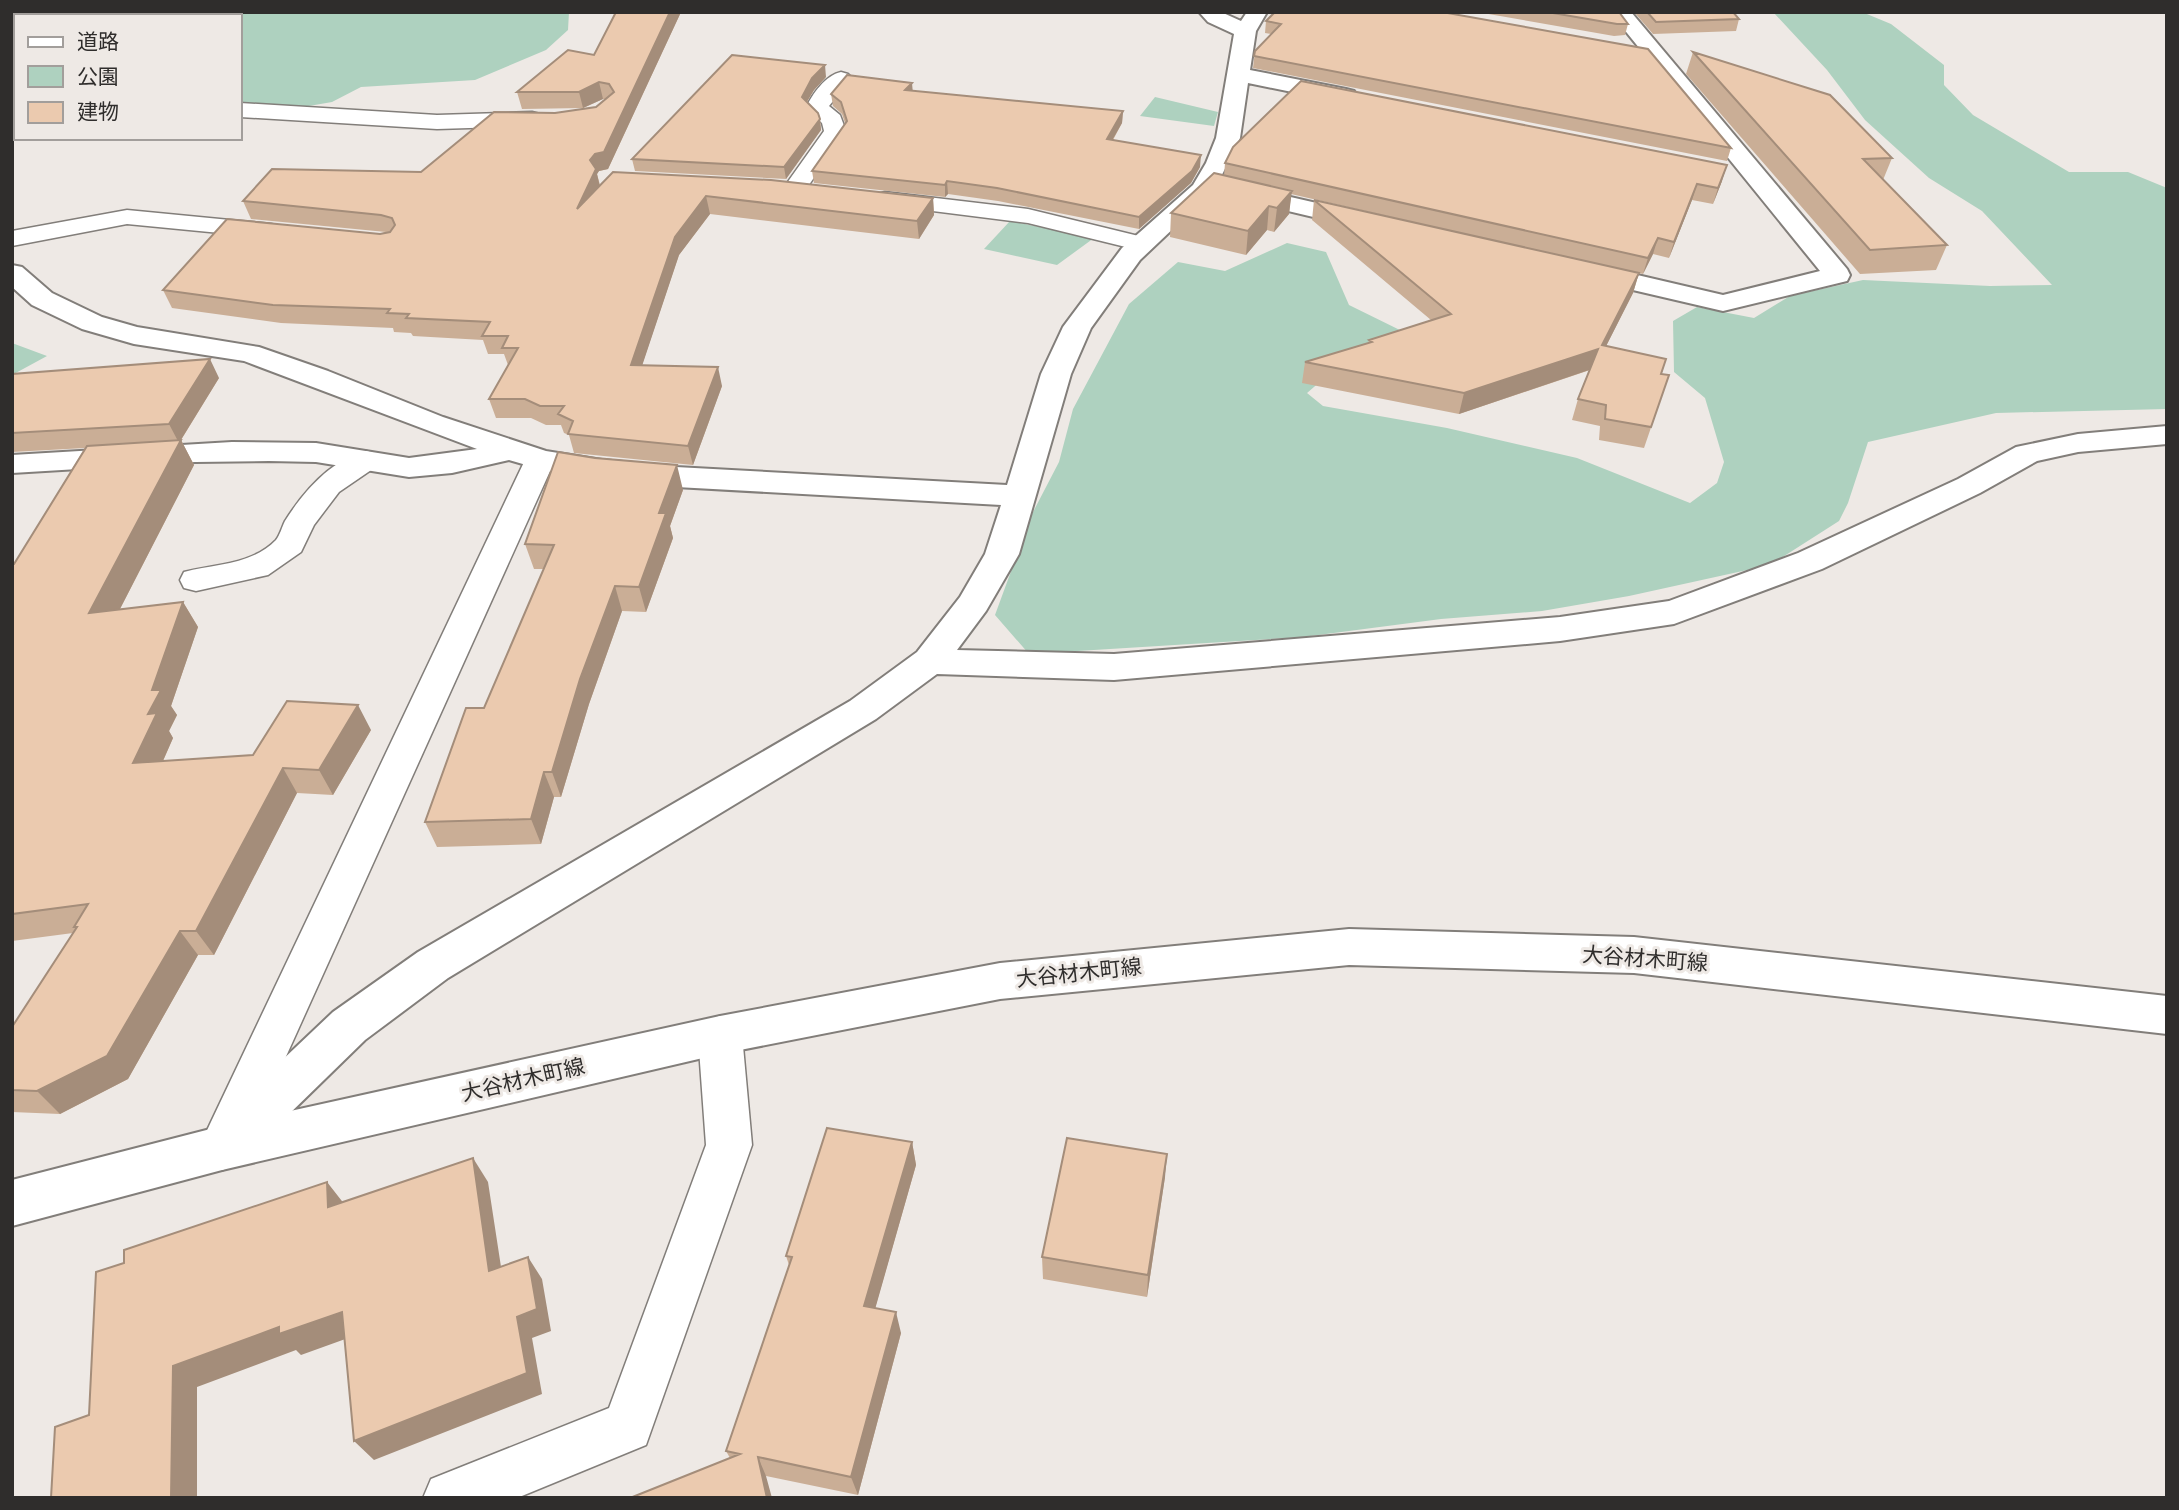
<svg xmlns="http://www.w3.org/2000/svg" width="2179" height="1510" viewBox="0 0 2179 1510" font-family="'Fira Sans','Noto Sans JP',sans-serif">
<rect width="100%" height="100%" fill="#eee9e5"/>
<!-- green -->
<path fill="#aed1bf" d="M206,12H569L568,30L546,50L475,80L361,87L332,102L240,118V16H195Z
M1773,12H1862L1891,24L1944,65V85L1973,115L2069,172H2128L2167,188V409L1996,413L1868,442L1848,503L1839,521L1770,565L1629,596L1542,611L1441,619L1303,637L1029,654L995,615L1032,514L1059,462L1073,409L1129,304L1178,262L1225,271L1287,243L1326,252L1349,305L1410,335L1343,362L1307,393L1323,406L1447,428L1577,458L1690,503L1717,483L1724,462L1705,398L1674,372L1673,321L1697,307L1754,318L1790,296L1863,280L1990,286L2052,285L1982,211L1929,178L1865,120L1827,70Z
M1155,97L1218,112L1214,126L1140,116Z
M1010,221L1094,238L1057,265L984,249Z
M12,343L47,356L12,375Z"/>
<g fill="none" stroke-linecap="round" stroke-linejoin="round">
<defs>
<path id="service" d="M841,72L848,74L852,78L829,106L840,115L846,131L802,195H786L782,190L824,131L822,123L806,108C812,94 826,75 841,72Z
M240,103L437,115L532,112L540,114L543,119L540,124L532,126L437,129L240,117Z
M885,192L1028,209L1151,239L1154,244L1151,249L1142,251L1028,223L877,204L873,199L877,194Z
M127,210L271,224L280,226L283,231L280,236L271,238L127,224L12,246V231Z
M366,451L377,454L381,460L377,466L339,492L314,525L301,552L268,575L196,591L184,588L180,580L184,572C215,564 252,565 276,540C280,535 282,527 285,521C304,491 331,460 366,451Z
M540,451L551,454L555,460L242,1154L226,1160L210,1154L203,1139L210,1124L525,460L529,454Z
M720,1016L735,1022L742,1035L752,1145L646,1445L517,1498H423L431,1479L609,1408L706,1145L698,1035L705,1022Z"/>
<path id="minor" d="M1199,12H1221L1241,21L1247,12H1267L1256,31L1250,70L1346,89L1354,91L1357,96L1354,101L1346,103L1248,83L1240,138L1215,189L1140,260L1091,328L1071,374L1019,554L986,611L957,650L1114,654L1560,617L1669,601L1798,553L1958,479L2016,447L2078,434L2167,426V444L2078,452L2037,461L1980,493L1822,569L1674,624L1560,641L1114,680L937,674L876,719L448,978L365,1040L239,1163L222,1170L205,1163L198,1148L205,1133L333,1012L418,952L850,701L917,652L960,597L985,554L1001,505L676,487L602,480L540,469L509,460L452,473L409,477L316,462L269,461L195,462L12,473V455L232,442L316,443L409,458L477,449L244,361L134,344L82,329L32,305L12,287V265L22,267L52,293L102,317L137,327L259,347L328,371L443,417L546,451L602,460L676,467L1007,485L1041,374L1063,327L1122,248L1193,185L1206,163L1216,138L1234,34L1208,22Z
M1610,12H1631L1847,269L1850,275L1847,281L1723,311L1577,277L1573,271L1577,265L1586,263L1723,295L1820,271Z
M1238,185L1373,216L1377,221L1373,226L1364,229L1229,197L1226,192L1229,187Z"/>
<path id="tertiary" d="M138,12H160L158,16H136Z
M16,102V117L12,118V103Z"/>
<path id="secondary" d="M1349,929L1634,937L2167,996V1034L1634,973L1349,965L1000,999L720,1054L222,1170L12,1226V1180L222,1126L720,1016L1000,963Z"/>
</defs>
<!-- service casing -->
<use href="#service" stroke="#827e7a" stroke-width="3"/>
<!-- minor casing -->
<use href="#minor" stroke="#827e7a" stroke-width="4"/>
<!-- tertiary casing -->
<use href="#tertiary" stroke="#827e7a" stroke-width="4"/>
<!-- secondary casing -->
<use href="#secondary" stroke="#827e7a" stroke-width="4"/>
<!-- service -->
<use href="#service" fill="#fff" fill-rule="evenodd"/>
<!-- minor -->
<use href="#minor" fill="#fff" fill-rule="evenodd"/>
<!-- tertiary -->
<use href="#tertiary" fill="#fff" fill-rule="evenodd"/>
<!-- secondary -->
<use href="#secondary" fill="#fff" fill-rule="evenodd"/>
</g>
<!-- wall -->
<path fill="#caae96" d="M681,12L608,169L599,171L597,174L600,185L933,198L934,215L919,239L710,214L679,255L642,365L722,386L693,465L574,453L569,435L564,433L561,425H546L531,418H496L489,399L508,365L504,354H488L483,340L413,336L411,333L394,332L393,328L281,323L172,308L163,290L386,232L251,219L243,201L421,172L555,113L596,107L605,99H603L583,108L522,109L517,92Z
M1275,12L1731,148L1727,161L1253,68L1255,51L1271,34L1265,33L1266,21Z
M1477,12H1619L1628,24L1625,35L1614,36Z
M1634,12H1733L1739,19L1736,31L1653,34Z
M1693,52L1892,158L1883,180L1947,245L1936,270L1860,274L1686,74Z
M826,77L814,90L807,102L820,119L821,130L786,179L635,171L632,159Z
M912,83V91L1123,111L1122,123L1113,140L1200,167L1191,183L1139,229L998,201L948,194L945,197L814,183L812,171L845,123L842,114L833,106L831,94Z
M1225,163L1722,181L1713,204L1692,200L1669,258L1653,254L1643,274L1639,273L1633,293L1606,346L1661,374L1669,375L1644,448L1599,440L1600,426L1572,420L1578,399L1590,370L1459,414L1302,383L1305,362L1368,343L1369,340L1431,320L1312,220L1314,200L1435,227L1291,194L1289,214L1274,232L1267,230L1246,255L1170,237L1171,213L1224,176Z
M12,374L219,378L181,440L194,465L120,609L183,602L198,627L171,706L177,715L169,731L173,738L163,761L253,755L371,730L333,795L297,793L214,955H198L128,1079L60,1114L12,1112V1027L73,933L12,941V564H14L85,448L12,452Z
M683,490L670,526L673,538L646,612L622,611L589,704L561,797H554L541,844L437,847L425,822L484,708L544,569H534L525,544Z
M912,1142L916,1165L875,1308L901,1333L858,1495L766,1476L730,1458L726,1451L789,1265L786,1256Z
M1165,1177L1147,1297L1043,1279L1042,1257Z"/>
<!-- shaded-wall -->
<path fill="#a48d7a" d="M64,12H122L114,16H52Z
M670,12H681L608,169L599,171L597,174L600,187L577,209L590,160Z
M16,27V46L12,48V28Z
M825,65L826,77L814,90L803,108L802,97L812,78Z
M599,82L603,99L583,108L579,92Z
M912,83L913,94L905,90Z
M1123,111L1122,123L1106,151L1107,139Z
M820,119L821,130L786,179L784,167Z
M1201,155L1200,167L1191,183L1139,229V217Z
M1727,165L1722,181L1713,204L1718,188Z
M947,181L948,194L945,197V185Z
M1697,184L1692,200L1669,258L1674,242Z
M1292,191L1289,214L1274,232L1277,208Z
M706,196L710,214L679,255L636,384L631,365L675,237Z
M933,198L934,215L919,239L917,221Z
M1269,206L1267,230L1246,255L1248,231Z
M1658,238L1653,254L1643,274L1648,258Z
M1639,273L1633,293L1596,366L1602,345Z
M1598,349L1592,369L1459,414L1464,393Z
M210,359L219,378L179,443L169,424Z
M718,367L722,386L693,465L688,446Z
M181,440L194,465L105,638L89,613Z
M677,465L683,490L670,526L673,538L646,612L639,587L659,513Z
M615,586L622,611L589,704L561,797L552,772L580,679Z
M183,602L198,627L171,706L177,715L169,731L173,738L151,788L133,763L148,714L152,690Z
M358,705L371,730L333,795L319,770Z
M283,768L297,793L214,955L196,931Z
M544,772L554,797L541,844L531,819Z
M180,931L198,955L128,1079L60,1114L37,1091Z
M912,1142L916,1165L870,1327L864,1306Z
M1167,1154L1165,1177L1147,1297L1148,1275Z
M473,1158L488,1182L505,1293L489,1271Z
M327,1182L345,1205L328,1207Z
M528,1257L542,1279L551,1331L532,1338L542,1394L374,1460L354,1441Z
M342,1312L362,1333L301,1355L296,1350L197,1387V1498H171L173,1366L279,1327Z
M896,1312L901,1333L858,1495L851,1477Z
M758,1457L766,1476L772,1498H767Z"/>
<!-- building -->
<path fill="#ebcaaf" stroke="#a48d7a" stroke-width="2" d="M12,12H64L52,16H16V27L12,28Z
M616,12H670L604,152L595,154L590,160L596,169L577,209L613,172L771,180L933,198L917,221L706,196L675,237L631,365L718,367L688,446L568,434L573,421L558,414L564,406H540L525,399H489L518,348H502L508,336H482L490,322L406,318L409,314L387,313L390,309L273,305L163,290L227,219L380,234L390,232L395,225L392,218L381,215L243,201L272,169L421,172L494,112L555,113L596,107L614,92L609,84L599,82L579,92H517L568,50L594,55Z
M1275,12H1442L1648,49L1731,148L1254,56L1255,51L1281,24L1266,21Z
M1547,12H1619L1628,24H1617Z
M1647,12H1733L1739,19L1656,22Z
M1693,52L1830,95L1892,158L1863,159L1947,245L1870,250Z
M732,55L825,65L812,78L802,97L818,113L820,119L784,167L632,159Z
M847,75L912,83L905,90L1123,111L1107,139L1201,155L1192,171L1139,217L997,188L947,181L945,185L812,171L847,121L841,102L831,94Z
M1301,81L1727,165L1718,188L1697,184L1674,242L1658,238L1648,258L1225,163L1233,147Z
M1214,173L1292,191L1277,208L1269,206L1248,231L1171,213Z
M1314,200L1639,273L1602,345L1666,359L1661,374L1669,375L1651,427L1605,419L1606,405L1578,399L1598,349L1464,393L1305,362L1372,342L1369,340L1451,314Z
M210,359L169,424L12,433V374Z
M181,440L89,613L183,602L152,690H161L148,714L157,713L133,763L253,755L287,701L358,705L319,770L283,768L196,931H180L107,1056L37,1091L12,1090V1027L77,927H74L88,904L12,914V564H14L87,446Z
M558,452L595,458L677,465L659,513H666L639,587L615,586L580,679L552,772H544L531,819L425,822L466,708H484L554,545L525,544Z
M827,1128L912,1142L864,1306L896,1312L851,1477L758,1457L767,1498H630L740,1454L726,1451L792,1257L786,1256Z
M1067,1138L1167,1154L1148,1275L1042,1257Z
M473,1158L489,1271L528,1257L537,1309L517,1317L527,1373L354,1441L342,1312L279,1334V1327L173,1366L171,1498H51L55,1427L89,1415L96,1272L124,1263V1250L327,1182L328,1207Z"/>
<g text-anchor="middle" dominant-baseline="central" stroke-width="6" stroke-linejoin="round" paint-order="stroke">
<!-- street labels -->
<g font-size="21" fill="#2f2d2c" stroke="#eee9e5">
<text transform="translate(1645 959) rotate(4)">大谷材木町線</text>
<text transform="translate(1079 973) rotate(-6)">大谷材木町線</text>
<text transform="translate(523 1080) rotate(-13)">大谷材木町線</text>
</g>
</g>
<!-- border -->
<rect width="2179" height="1510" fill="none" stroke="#2f2d2c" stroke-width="28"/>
<!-- legend -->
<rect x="14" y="14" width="228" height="126" fill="#eee9e5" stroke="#a29e9b" stroke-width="2"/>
<rect x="28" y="37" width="35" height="10" fill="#ffffff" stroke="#a29e9b" stroke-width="2"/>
<text x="77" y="49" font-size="21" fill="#2f2d2c">道路</text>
<rect x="28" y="66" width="35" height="21" fill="#aed1bf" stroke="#a29e9b" stroke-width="2"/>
<text x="77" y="84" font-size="21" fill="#2f2d2c">公園</text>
<rect x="28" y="102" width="35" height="21" fill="#ebcaaf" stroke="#a29e9b" stroke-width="2"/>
<text x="77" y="119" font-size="21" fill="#2f2d2c">建物</text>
</svg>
